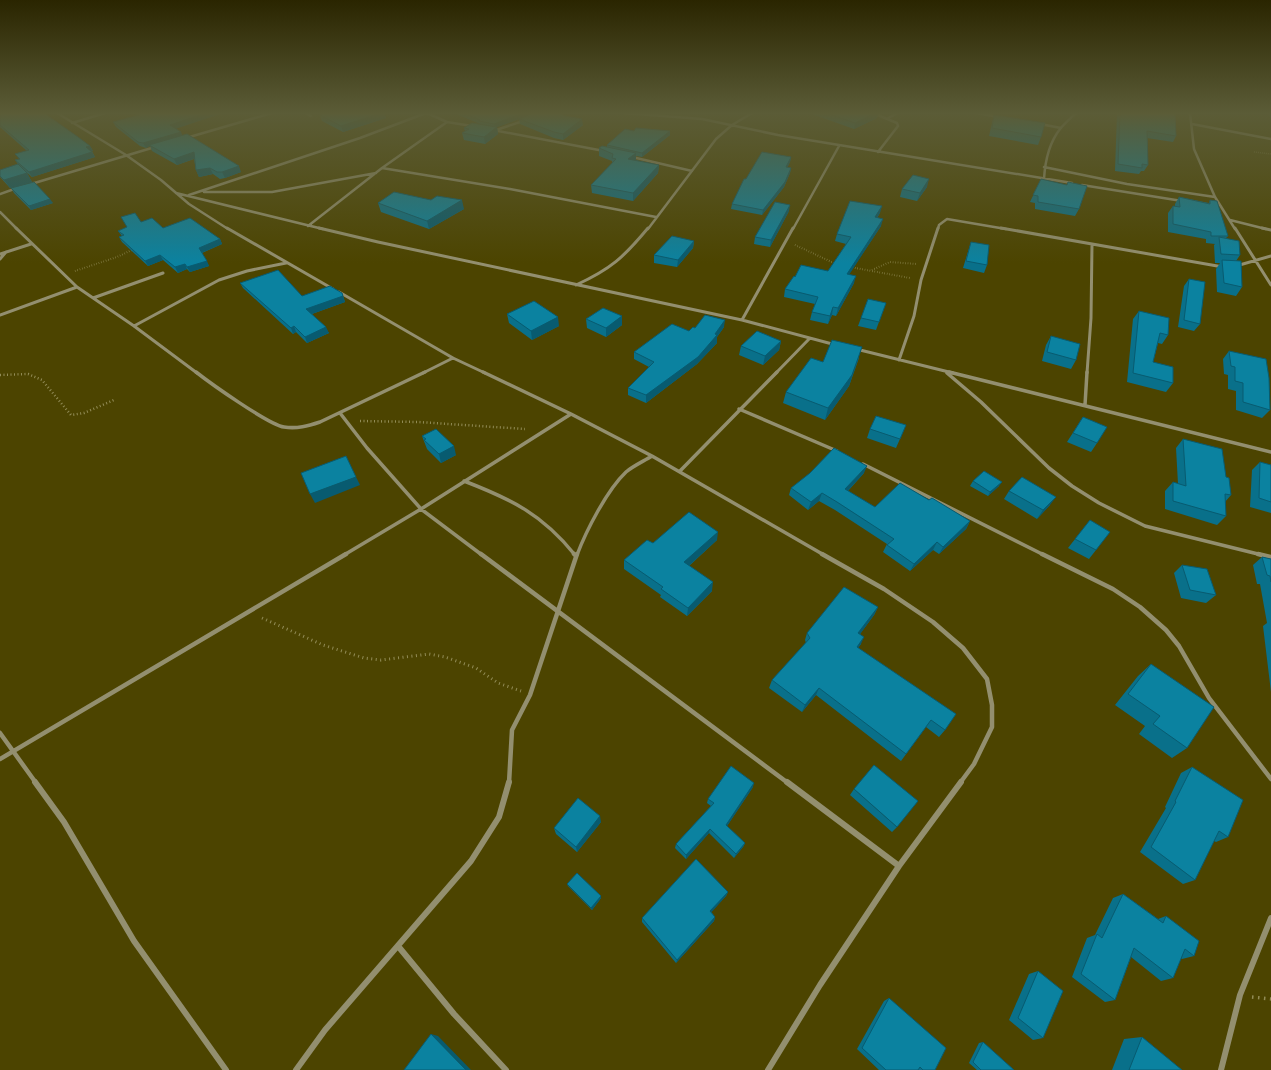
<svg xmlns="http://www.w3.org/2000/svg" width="1271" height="1070" viewBox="0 0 1271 1070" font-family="'Archivo Narrow',sans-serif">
<rect width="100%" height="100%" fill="#4c4400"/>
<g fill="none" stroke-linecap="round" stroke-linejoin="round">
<!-- path-far4 -->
<path stroke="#928c56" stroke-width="1.5" stroke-dasharray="0.5 1.5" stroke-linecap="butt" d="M1254,152L1271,154"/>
<!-- path-far3 -->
<path stroke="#928c56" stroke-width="2" stroke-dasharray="0.5 2" stroke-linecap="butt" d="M795,245L836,264
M850,267L910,278
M872,270L890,262L917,264
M75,271L117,257L134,249"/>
<!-- path-far2 -->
<path stroke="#928c56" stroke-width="2.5" stroke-dasharray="1 2.5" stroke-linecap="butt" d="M0,375L28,374L42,380L71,415L84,413L114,400
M360,421L418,422L525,429"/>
<!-- path-far1 -->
<path stroke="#928c56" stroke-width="3" stroke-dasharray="1 3.5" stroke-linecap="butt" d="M262,618L323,645L364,658L381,660L429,654L445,657L476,668L498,683L521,691"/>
<!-- path -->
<path stroke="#928c56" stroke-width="3.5" stroke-dasharray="1.5 4.5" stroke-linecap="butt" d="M1252,997L1271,999"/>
<!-- minor-far4 -->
<path stroke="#938f6f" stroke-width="2.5" d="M57,113L126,155L161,180L189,204L228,229
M305,113L311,116
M427,113L447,122L472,126
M624,113L702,119L778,135L1072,183
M873,113L897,123L898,126L878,152
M977,113L998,117
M1190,113L1194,149L1215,197L1235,229
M888,118L898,113
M72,123L105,113
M1040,124L1061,128
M1192,124L1271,139
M493,130L604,151
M496,130L523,121
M186,138L272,113
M632,157L692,171
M1044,167L1127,184L1215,197
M382,168L510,189L656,217
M1044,179C1045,162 1049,143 1060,129C1065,123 1071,118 1076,113
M31,184L155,147
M1082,185L1182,201
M204,192H272L376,173
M176,193L323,229
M0,194L17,188
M189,195L360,138L426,113
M0,212L17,229
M1230,220L1266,229
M308,226L382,168L447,122
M648,229L716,139L732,125L752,113
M793,229L839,146
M938,229L939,225L947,219L1006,229"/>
<!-- minor-far3 -->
<path stroke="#938f6f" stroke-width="3" d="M16,228L77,287L134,326L197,373
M227,228L333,289
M319,228L378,242L742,320L836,345
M1001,228L1223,267
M1235,228L1271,285
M1262,228L1271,230
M0,254L31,244
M0,259L6,252
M1236,266L1271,256
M576,285C611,269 624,257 648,228
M339,292L453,358L485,373
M93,298L163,273
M0,315L77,287
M742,320L793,228
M134,326L219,280L247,271L286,263
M856,349L953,373
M899,360L914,316L921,280L938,228
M423,373L453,358
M776,373L810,338
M1087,373L1091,318L1092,245"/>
<!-- minor-far2 -->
<path stroke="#938f6f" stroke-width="3.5" d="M196,372C210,383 269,425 284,427C297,429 308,426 320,422L425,372
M483,372L571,414L652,456L824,555
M949,372L1271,452
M947,373L981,402L1049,468L1072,486L1099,503L1145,526L1262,555
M1085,405L1087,372
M739,409L837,451
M340,413L367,448L421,509L482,555
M863,464L1044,555
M680,471L777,372
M464,481C511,499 542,514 575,555
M344,555L421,509L571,414
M577,555C586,531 607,490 626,472C633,466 644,461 652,456"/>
<!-- minor-far1 -->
<path stroke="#938f6f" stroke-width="4.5" d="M481,554L788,783
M574,554L576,556
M822,554L884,589L933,622L963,648L987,679L992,705V727L974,764L960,783
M1042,554L1113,589L1140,607L1166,630L1179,646L1209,698L1271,779
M1258,554L1271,557
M0,733L36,783
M0,759L346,554
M509,783L512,730L530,695L577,554"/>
<!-- minor -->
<path stroke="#938f6f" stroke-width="6" d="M35,782L64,822L134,941L226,1070
M787,782L899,866
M398,946L454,1014L506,1070
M296,1070L325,1030L471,861L499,817L509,782
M768,1070L820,985L899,866L961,782
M1221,1070L1240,995L1271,918"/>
</g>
<!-- wall -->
<path fill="#09708a" d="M0,113L90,146L93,151H92L95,157L32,177L19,166L15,160L19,159L15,154L27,151L0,127Z
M136,113H223L176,128L183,136L241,172L225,178L220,179L213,174L199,177L196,170L194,159L177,165L152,151L150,146L146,148L140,146L116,127L113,122L137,116Z
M319,113H384L386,118L343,132L322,121Z
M454,113H559L583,125L563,140L554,138L520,124L519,119L496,127H497L498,134L485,144L464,140L462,133L465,131L464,128L480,124Z
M809,113H878L877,118L854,129Z
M1117,113H1175L1176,136L1173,142L1147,138L1148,165L1144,171H1141L1139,174L1115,171Z
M1269,113H1271V120Z
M994,115L1041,137L1038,145L989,136L992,123Z
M634,131L670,135L642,157L636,156V160L659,165L658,173L633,201L592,193L591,185L612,164V161L599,156V148L607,147V145Z
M791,157L790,162L787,168H791L790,173L784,187L762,215L731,209L732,204L746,179Z
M0,170L27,173L32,182L10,188L0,177Z
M1041,179L1079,209L1075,216L1035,209V203L1030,202Z
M927,187L917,201L900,197L902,189Z
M11,188L53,203L31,210L14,193Z
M1179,197L1209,203L1210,200L1228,236L1226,238L1240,255L1236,261L1242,287L1236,296L1217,292L1216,269L1220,263H1215L1214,245L1215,244L1206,243V239L1168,232V213L1173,206H1175V204Z
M378,203L464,209L429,229L381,212Z
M789,211L770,247L754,244L755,237Z
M880,213L877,218L881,226L849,274L854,283L836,316L832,315L828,324L810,320L812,312L815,304L784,297L785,289L795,277L828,271L846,244L835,241L837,234Z
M141,222L163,228L220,239L222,244L202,253L209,266L190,272L187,269L178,273L163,260L148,266L122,242L119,237L122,236L118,231Z
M694,241L693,248L677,267L654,263V255Z
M971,242L987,265L984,273L963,268Z
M1189,279L1200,324L1194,331L1178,327L1184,286Z
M240,283L302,296L342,293L345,302L312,314L329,333L307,343L296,332L293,334L243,288Z
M886,303L876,330L858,326L861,318Z
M1139,311L1168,335L1162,344L1158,343L1153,362L1173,383L1166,392L1127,382L1133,319Z
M507,314L559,326L532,340L509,323Z
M586,319L622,325L606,337L587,328Z
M724,327L717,337V343L697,364L646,403L628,395V388L649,367L634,359V352L689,331L695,328Z
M1051,336L1076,360L1071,369L1042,361L1046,345Z
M781,341L779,350L763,365L739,355L741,346Z
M1229,351L1270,410L1262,418L1236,410V391L1228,389V375L1224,374L1223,359Z
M859,358L849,386L825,420L783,403L786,392L823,362Z
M1083,417L1097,443L1091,452L1067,442Z
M906,425L896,448L867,438L870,429Z
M422,436L456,455L441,463L427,449Z
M1183,439L1226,477L1231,495L1225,502L1226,516L1217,525L1165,509V491L1173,482L1178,484L1176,448Z
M1260,462L1271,465V513L1250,507L1252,470Z
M864,473L848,491L875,507L929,500L970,521L966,529L939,554L933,550L910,571L883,552L887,544L835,510L819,501L808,510L789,495L791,488Z
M973,481L999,486L988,496L970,486Z
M1009,491L1050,505L1037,519L1004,499Z
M1090,520L1096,550L1089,559L1068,548Z
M717,540L689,566L712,591L687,616L660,597L661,595L624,569V560L653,543Z
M1262,557L1271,559V692L1263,626L1267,623L1260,584H1257L1253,565Z
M1182,565L1216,595L1206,603L1181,598L1174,573Z
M878,607L874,615L860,634L861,644L858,648L945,730L939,737L926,727L901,761L816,695L802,712L769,688L772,680L806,643L805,640L807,633Z
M1151,664L1187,748L1172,758L1139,734L1145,726L1115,705L1138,676Z
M1192,767L1228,837L1216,842L1214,841L1195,880L1183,884L1140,852L1166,808L1165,807L1181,773Z
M753,787L727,826L745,843L743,847L734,858L709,833L686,859L675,848L676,844L711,806L707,803L708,799Z
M854,789L897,827L892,832L850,795Z
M601,822L577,852L556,834L554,828Z
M567,884L601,898L592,910L568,886Z
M728,892L726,896L711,912L715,917L714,921L676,963L642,922V918Z
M1123,894L1158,919L1166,916L1194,956L1182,959L1181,958L1173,978L1161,981L1131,957L1115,1000L1105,1002L1072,977L1087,938L1095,935L1113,898Z
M1038,971L1043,1038L1033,1040L1009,1020L1029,974Z
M889,998L935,1070H879L857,1049L884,1001Z
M1142,1037L1182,1070H1112L1124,1039Z
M983,1042L1014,1070H977L969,1063L979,1043Z"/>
<!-- shaded-wall -->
<path fill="#085b70" d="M206,113H223L172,130L170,125Z
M381,113H384L386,118L343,132L341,126Z
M523,113H535L495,128L494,124Z
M875,113H878L877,118L854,129L855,123Z
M582,119L583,125L563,140V134Z
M497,127L498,134L485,144L484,137Z
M670,131V135L642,157V153Z
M181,132L183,137L149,145L150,146L146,148L143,143Z
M90,146L93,151L89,152L86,147Z
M92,152L95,157L32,177L29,172Z
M194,152L196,158L177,165L174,159Z
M636,153V161L628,159Z
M791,157L790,162L785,172L786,167Z
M659,165L658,173L633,201V193Z
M239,166L241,172L225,178L222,172Z
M210,168L213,174L199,177L196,170Z
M791,168L790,173L784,187L762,215L763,210Z
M27,173L32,182L10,188L4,180Z
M929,179L927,187L917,201L920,193Z
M50,199L53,203L31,210L29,206Z
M462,200L464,209L429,229L427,221Z
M790,205L789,211L770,247L771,240Z
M882,206L880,213L873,224L875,217Z
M883,219L881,226L845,281L847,274Z
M220,239L222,244L201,253L199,248Z
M694,241L693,248L677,267L678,260Z
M160,255L163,260L148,266L145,261Z
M207,261L209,266L190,272L187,267Z
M185,264L187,269L178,273L175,267Z
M856,276L854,283L836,316L838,308Z
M343,296L345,302L309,315L306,309Z
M833,307L832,315L828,324L830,316Z
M622,316V325L606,337V328Z
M558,317L559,326L532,340L531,331Z
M725,320L724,327L717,337V343L697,364L646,403V395L715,334Z
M294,326L296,332L293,334L291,328Z
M326,327L329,333L307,343L305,337Z
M781,341L779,350L763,365L765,356Z
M862,347L849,386L825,420L828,408Z
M454,446L456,455L441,463L439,454Z
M867,466L864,473L842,497L845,489Z
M356,477L360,485L315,503L310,494Z
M1002,482L999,486L988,496L990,492Z
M822,493L819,501L808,510L811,502Z
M1056,497L1050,505L1037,519L1043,510Z
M970,521L966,529L939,554L943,547Z
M718,532L717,540L683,571L684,562Z
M937,542L933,550L910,571L914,564Z
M713,582L712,591L687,616L688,608Z
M878,607L874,615L855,641L858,633Z
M864,637L861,644L853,654L857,647Z
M819,688L816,695L802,712L805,705Z
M754,783L753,787L725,829L726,825Z
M600,816L601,822L577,852L576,847Z
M710,829L709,833L686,859V855Z
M745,843L743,847L734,858L736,854Z
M728,892L726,896L709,915L710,911Z
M601,896V898L592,910L591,908Z
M715,917L714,921L676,963L677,960Z
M431,1034L438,1036L471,1070H466Z"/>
<!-- building -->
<path fill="#0b82a0" stroke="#085b70" d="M0,113H20L21,114L23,113H44L78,137L90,146L86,147L92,152L29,172L15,160L20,159L15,154L29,150L0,125Z
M136,113H206L170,125L181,132L143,143L138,142L113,122L139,115Z
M324,113H381L341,126L320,115Z
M463,113H523L494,124L479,121L480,120Z
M533,113H559L565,116L582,119L563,134L554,132L519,119Z
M827,113H875L855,123Z
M1120,113H1175L1176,136L1147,131L1148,165L1142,164V168L1118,164Z
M994,115L1045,123L1041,137L992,128Z
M472,123L497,127L484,137L462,133L469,129L464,128Z
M636,128L670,131L642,153L607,145L625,129L634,131Z
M187,134L239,166L222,172H217L210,168L196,170L194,152L174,159L149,145Z
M602,146L636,153L628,159L659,165L633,193L591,185L616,159L612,158L613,154L599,148Z
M762,152L791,157L786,167L791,168L785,182L763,210L732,204L744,179H746Z
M18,164L27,173L4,180L0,176V170Z
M913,175L929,179L920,193L902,189Z
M1041,179L1067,185L1068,182L1087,186L1079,209L1038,202V196L1033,195Z
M34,182L50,199L29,206L11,188Z
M394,192L431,200L437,196L462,200L427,221L378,203Z
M1179,197L1210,204V200L1217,201L1228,236H1211V232L1173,224V206L1180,207Z
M850,201L882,206L875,217L883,219L847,274L856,276L838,308L833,307L830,316L812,312L818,297L785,289L794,276L795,277L801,265L828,271L851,237L837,234Z
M775,202L790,205L771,240L755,237Z
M135,213L141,222L152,218L163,228L190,218L220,239L199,248L207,261L187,267L185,264L175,267L160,255L145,261L119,237L124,235L118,231L127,227L121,217Z
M672,236L694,241L678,260L654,255Z
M1219,237L1239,241L1240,255L1221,254Z
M971,242L989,245L987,265L966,261Z
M1222,260L1241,261L1242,287L1224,283Z
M278,270L302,296L330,286L342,293L343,296L306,309L326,327L305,337L294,326L291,328L240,283Z
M1189,279L1205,282L1200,324L1184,320Z
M868,299L886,303L879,322L861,318Z
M534,301L558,317L531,331L507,314Z
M603,308L622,316L606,328L586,319Z
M1139,311L1169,318L1168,335L1160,333L1153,362L1173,367V383L1133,373Z
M705,315L725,320L715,334L717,335L698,357L646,395L628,388L654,362L634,352L672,324L689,331L693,327L695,328Z
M757,331L781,341L765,356L741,346Z
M1051,336L1080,344L1076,360L1047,352Z
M832,340L862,347L852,375L828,408L786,392L811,358L823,362Z
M1229,351L1266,359L1269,378L1270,410L1243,402V383L1235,381V367L1231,366Z
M876,416L906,425L900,439L870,429Z
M1083,417L1107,427L1097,443L1073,433Z
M436,429L454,446L439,454L424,440L426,439L422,436Z
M1183,439L1222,449L1226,477L1229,478L1231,495L1225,494L1226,516L1173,501V482L1186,486Z
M834,448L867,466L845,489L875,507L900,483L929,500L932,498L970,521L943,547L937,542L914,564L887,545L894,539L837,502L822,493L811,502L791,488L810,473Z
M346,456L356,477L310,494L301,473Z
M1260,462L1271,465V502L1259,498Z
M984,471L1002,482L990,492L973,481Z
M1022,477L1056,497L1043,510L1009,491Z
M689,512L718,532L684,562L713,582L688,608L661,589L663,587L624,560L647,540L653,543Z
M1090,520L1110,532L1096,550L1075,539Z
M1262,557L1271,559V582L1270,576L1267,575Z
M1182,565L1207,569L1216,595L1190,590Z
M844,587L878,607L858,633L864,637L857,647L956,714L945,730L931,720L906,754L819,688L805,705L772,680L810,638L807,633Z
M1151,664L1214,707L1187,748L1153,724L1160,716L1128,694Z
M874,765L918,801L897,827L854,789Z
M731,766L754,783L726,825L745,843L736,854L710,829L686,855L676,844L714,803L708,799Z
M1192,767L1243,800L1228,837L1219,831L1195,880L1151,847L1176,802L1175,801Z
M578,798L600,816L576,847L554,828Z
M696,859L728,892L710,911L715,917L677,960L642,918Z
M577,873L601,896L591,908L567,884Z
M1123,894L1163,923L1166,916L1199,941L1194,956L1185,949L1173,978L1134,948L1115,1000L1081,974L1097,934L1102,938Z
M1038,971L1063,991L1043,1038L1018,1018Z
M889,998L946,1048L935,1070H923L920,1067L918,1070H886L862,1048Z
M431,1034L466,1070H404Z
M1142,1037L1182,1070H1129Z
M983,1042L1014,1070H981L973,1062Z"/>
<!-- sky -->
<linearGradient id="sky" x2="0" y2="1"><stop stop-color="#2a2500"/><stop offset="0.43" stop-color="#5b5c37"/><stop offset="1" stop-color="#5b5c37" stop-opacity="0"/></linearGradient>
<rect width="1271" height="263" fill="url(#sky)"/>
</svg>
